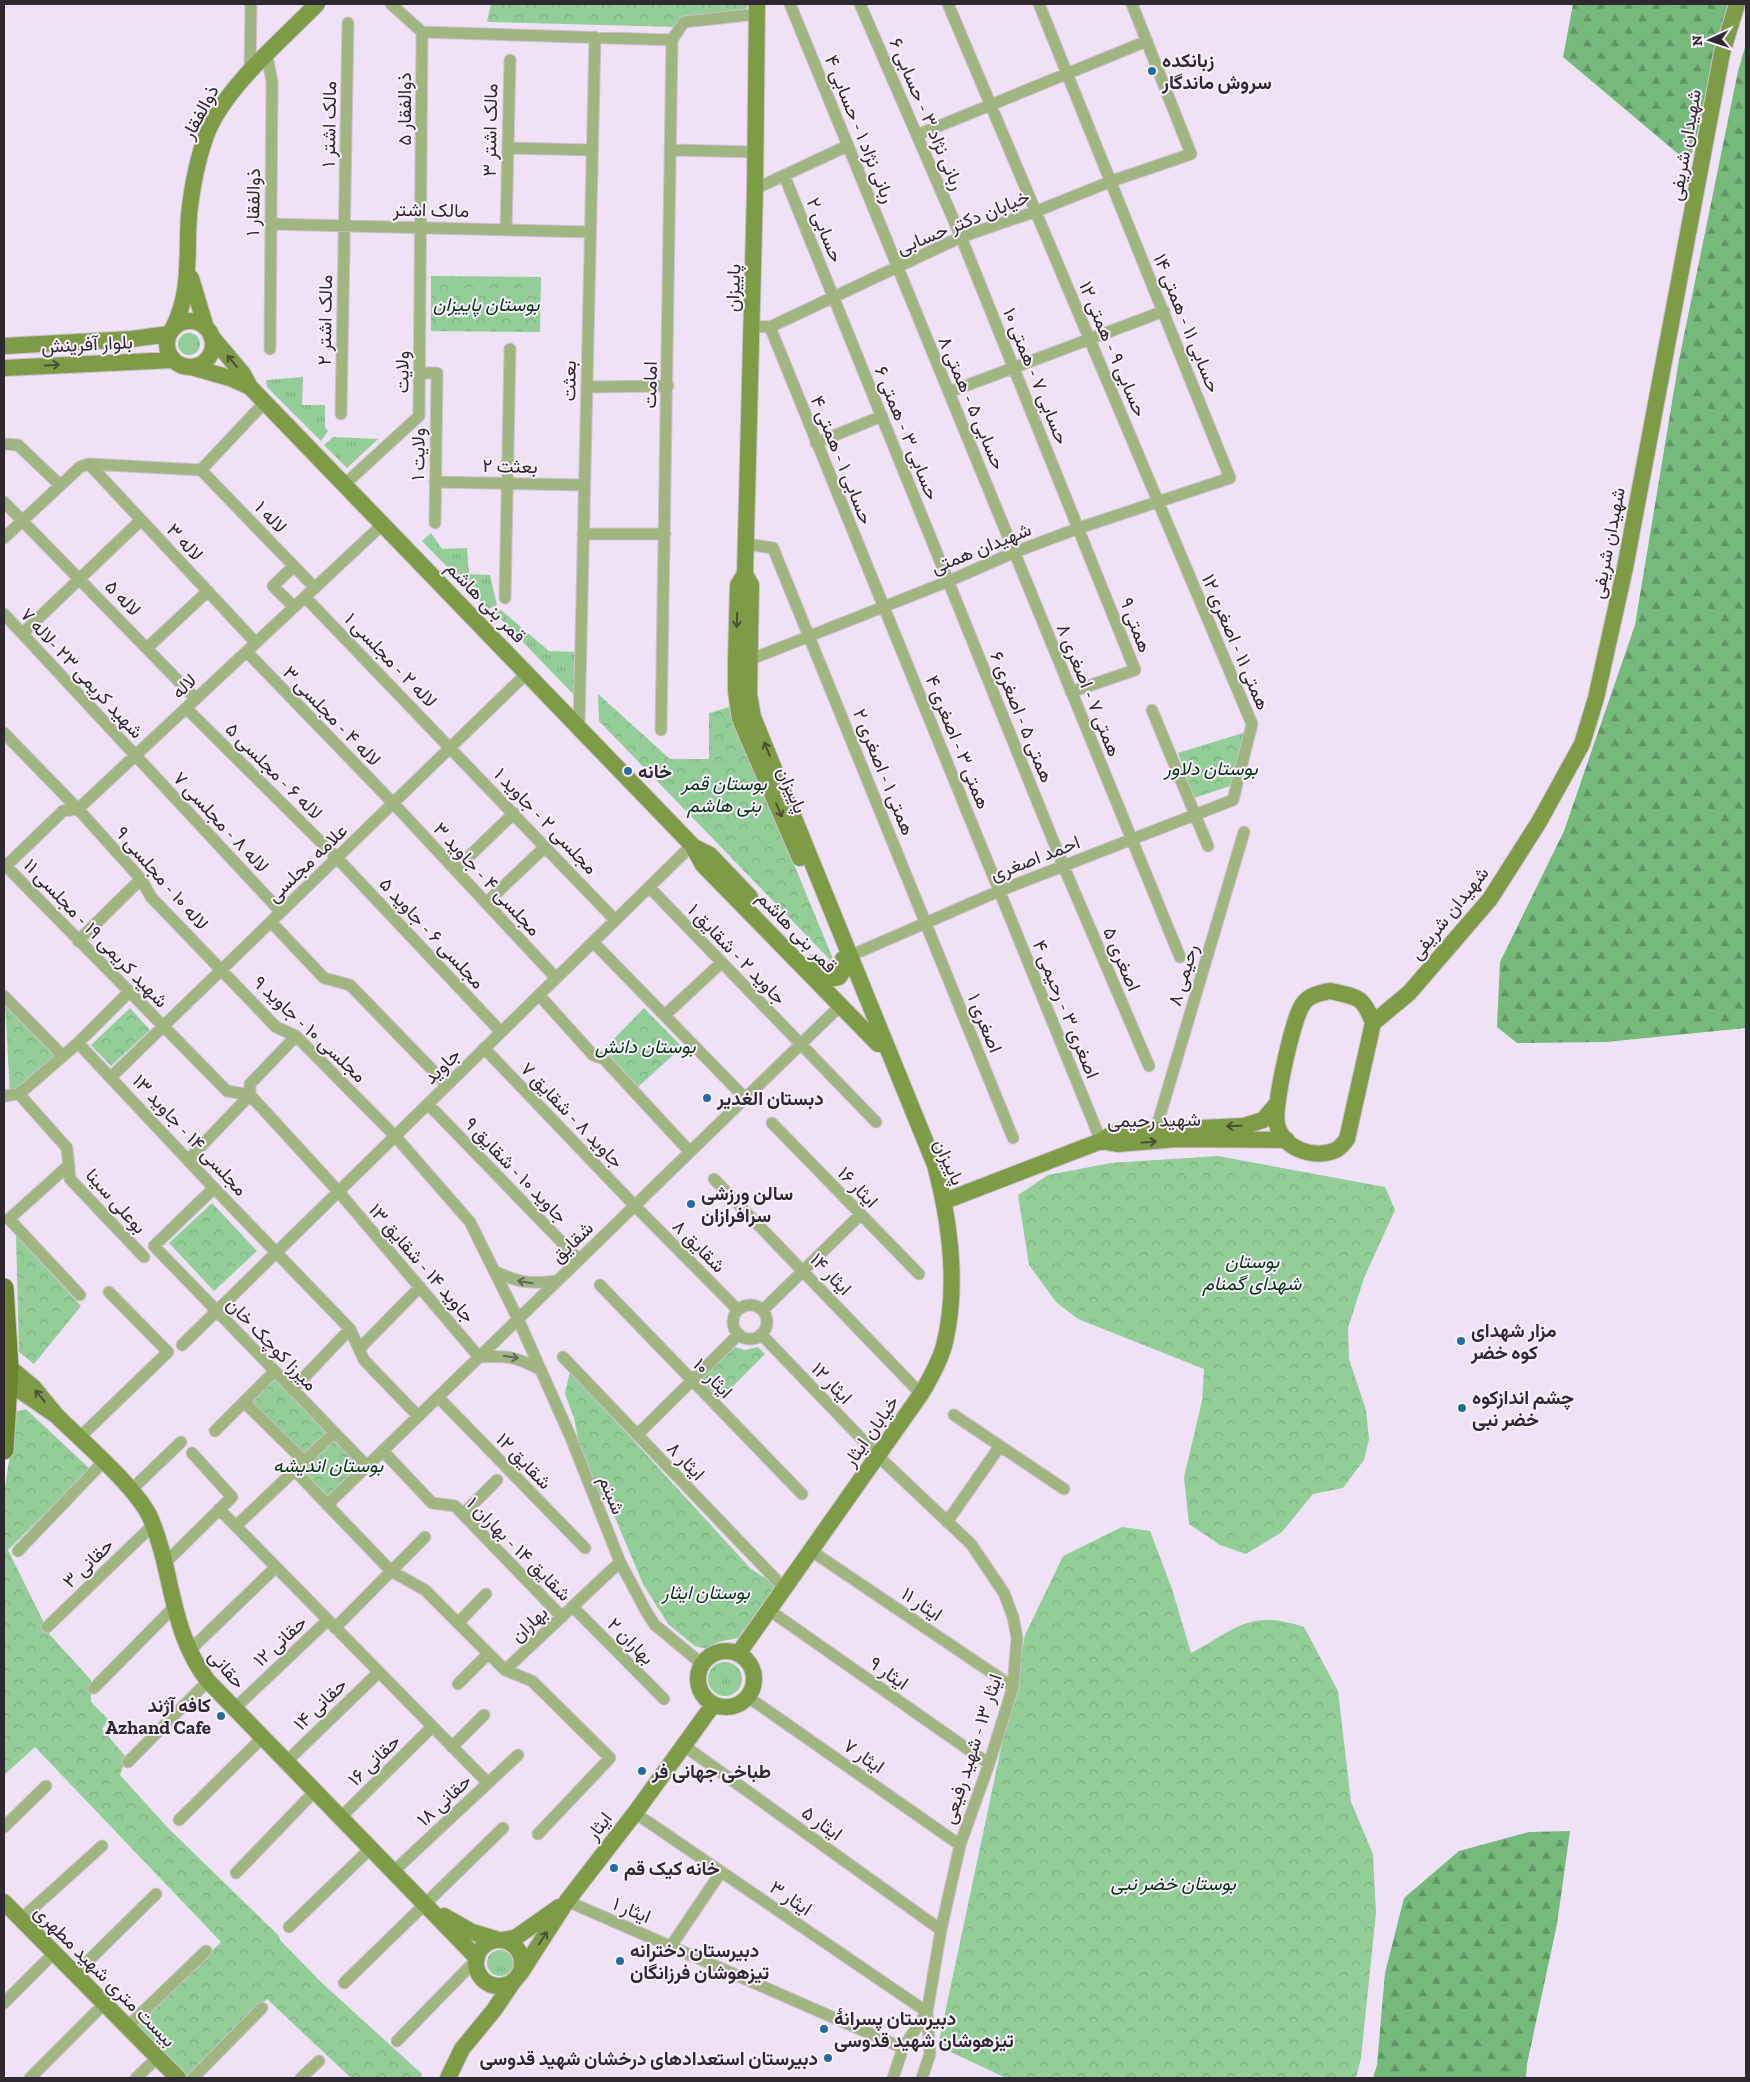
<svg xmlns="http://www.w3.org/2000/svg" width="1750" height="2082" viewBox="0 0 1750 2082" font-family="'Zilla Slab',Vazirmatn,serif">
<defs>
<pattern id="grass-tufts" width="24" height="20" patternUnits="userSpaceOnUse" patternTransform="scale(1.25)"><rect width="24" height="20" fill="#93cd97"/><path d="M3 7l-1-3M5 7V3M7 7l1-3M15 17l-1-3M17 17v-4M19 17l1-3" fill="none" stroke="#7fb082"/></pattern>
<pattern id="forest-firs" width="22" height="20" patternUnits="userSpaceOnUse" patternTransform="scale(1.25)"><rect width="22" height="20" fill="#75b97b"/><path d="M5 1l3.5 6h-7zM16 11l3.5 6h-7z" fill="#609665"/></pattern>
<pattern id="park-crowns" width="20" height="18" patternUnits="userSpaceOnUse" patternTransform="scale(1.25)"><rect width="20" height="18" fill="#93cd97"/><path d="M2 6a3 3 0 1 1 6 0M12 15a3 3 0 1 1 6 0" fill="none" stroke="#7fb082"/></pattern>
</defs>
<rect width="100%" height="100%" fill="#f0e2f6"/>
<!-- grass -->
<path fill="url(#grass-tufts)" d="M178 344a11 11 0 1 1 22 0a11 11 0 1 1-22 0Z
M303,377L302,405H325V427L328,431L321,441L267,387L266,380Z
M333,437L378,439L347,468L324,445Z
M431,533L442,549L467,548L469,574L490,575L497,605L488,609L422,541Z
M501,610L549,651L578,652L574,695L494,612Z
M708 1679a17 17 0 1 1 34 0a17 17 0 1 1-34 0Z
M487 1963a13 13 0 1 1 26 0a13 13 0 1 1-26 0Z"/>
<!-- forest -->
<path fill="url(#forest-firs)" d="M1573,4H1733L1689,163L1563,57Z
M1746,44V1028L1606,1042L1517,1043L1497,1027L1500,962L1564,831L1635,625L1679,360L1738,71Z
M1570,1831L1557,1924L1527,2064L1526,2078H1373L1377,2065L1385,1973L1404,1898L1459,1851L1529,1832Z"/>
<!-- park -->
<path fill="url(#park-crowns)" d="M491,4H751L732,20L677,27L487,22Z
M431,276L541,277L540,332L431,331Z
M598,694L670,759H709V713L729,707L836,966L599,721Z
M1246,732L1230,786L1194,798L1178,753Z
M5,1002L56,1054L10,1094Z
M130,1008L150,1030L111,1066L91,1045Z
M644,1008L682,1047L638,1087L604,1049Z
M1218,1156L1385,1187L1395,1210L1364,1278L1348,1328L1349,1359L1366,1410L1369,1439L1364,1460L1343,1488L1313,1494L1282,1532L1246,1554L1220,1545L1189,1524L1184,1477L1202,1401L1204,1369L1078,1319L1056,1302L1029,1265L1018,1195L1048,1175L1111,1163Z
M212,1203L257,1251L214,1291L169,1243Z
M16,1235L81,1306L34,1364L19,1352Z
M735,1347L745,1350L758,1347L765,1354L719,1400L700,1379Z
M570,1371L751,1569L776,1585L738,1638L718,1642L707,1649L695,1646L668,1624L643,1584L611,1508L585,1474L574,1418L565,1394Z
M271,1374L360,1465L326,1500L296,1468L306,1460L247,1402Z
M26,1409L90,1469L8,1550L50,1635L91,1680V1702L109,1720L102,1729L126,1757L120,1775L168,1828L279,1936L280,1940L322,1983L422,2074L421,2078H351L267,1999L188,2078L135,2027L221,1942L35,1747L4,1775V1492L14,1431L15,1412Z
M1122,1527L1150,1531L1172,1589L1191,1653C1237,1629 1248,1609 1304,1627L1338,1691L1351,1802L1373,1854L1376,1913L1361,2058L1356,2078H1006L938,2046L1025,1635L1063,1556Z"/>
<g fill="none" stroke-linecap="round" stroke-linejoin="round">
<defs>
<path id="street" d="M790,4L1180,957
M860,4L961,237L1135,670L1071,692
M422,32L672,40
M672,40L684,22L757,14
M267,56L272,81L270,349
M250,71L251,4
M917,135L1147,41
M508,148L592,150
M672,150L755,152
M784,175L1063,865L1149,1066
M755,189L847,146
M270,224L590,232
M506,230L510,60
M751,326L770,327L961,237L1037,211L1112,181L1191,154L1132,4
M770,327L1101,1141
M419,373H437L435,523
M587,387L668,386
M949,392L1164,311
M341,414L348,23
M816,443L882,416
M4,444L18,445L60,485
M89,464L256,643
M201,470L315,588
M201,470L265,402
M435,482L584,485
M345,484L419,416L422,32L391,4
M4,502L196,699
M583,534H665
M4,538L80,467L89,464L201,470
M746,544L773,548L1013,1138
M294,566L273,586L294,607
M305,597L615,920
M505,598L510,349
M4,614L281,912
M23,633L141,520
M147,648L208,591
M247,652L393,803L556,978
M749,660L949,581L1015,552L1079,528L1230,478L1039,4
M186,708L337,858L501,1032
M1152,710L1208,846
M579,726L595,37
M661,730L672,40
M4,733L78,809L141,879L151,897L276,1027L296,1036L395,1136L470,1222L518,1319L571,1438L620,1562L647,1613L655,1625L702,1664
M4,864L227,1091L250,1095L338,1191L479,1357C506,1355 517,1357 541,1370
M6,866L63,811L78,809L383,524
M455,870L514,813
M649,887L876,1122
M486,903L546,846
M271,922L324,978L350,985L447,1085
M78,941L141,879
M593,942L745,1098
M852,955L999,891L1233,800L1252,724L948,4
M539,995L593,1055L604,1059L690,1152
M4,996L62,1055
M665,1015L721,963
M78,1043L214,1188L350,1329L364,1360L418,1416
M484,1048L635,1206L738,1310
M111,1077L526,674
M19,1094L67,1148L70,1179L144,1257
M4,1096L19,1094L78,1043L128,993
M428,1104L579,1260
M772,1123L919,1274
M1156,1129L1244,832
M188,1160L250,1095V1084L296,1036
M714,1179L921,1394
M214,1188L154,1246L367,1466
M9,1219L80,1295
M9,1219L69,1165
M494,1271C519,1283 530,1284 557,1281
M600,1285L802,1494
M733 1322a17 17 0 1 1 34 0a17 17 0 1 1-34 0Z
M763,1310L860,1215
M761,1334L878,1456L971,1544L1004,1593L1013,1617L1017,1638L1013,1687L989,1764L960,1845L941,1930L927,2012L930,2054L922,2078
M182,1345L692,845
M361,1347L420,1287
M563,1357L784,1588
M292,1390L350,1329
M438,1397L585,1548
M244,1402L305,1462
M954,1415L1064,1489
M215,1431L274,1372
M637,1435L739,1334
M79,1438L168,1352L109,1292
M383,1451L432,1503L455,1506L562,1617
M295,1471L391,1571L425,1590L505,1670L532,1681L610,1758L538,1834
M131,1490L181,1442
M327,1505L841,1005
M219,1509L488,1783
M463,1514L497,1480
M947,1522L1000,1446
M236,1526L334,1433
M810,1550L1013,1687
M18,1551L103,1462
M164,1564L232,1497L192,1453
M573,1607L664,1699
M769,1610L989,1764
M458,1623L486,1594
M47,1627L153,1525
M335,1628L425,1537
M189,1651L276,1567
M505,1670L620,1562
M458,1684L488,1654
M94,1688L174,1607
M748,1697L960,1845
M235,1708L328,1620
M683,1745L941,1930
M452,1747L484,1715
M128,1762L208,1681
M286,1762L379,1672
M635,1813L927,2012
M341,1817L432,1727
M179,1820L263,1737
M4,1827L46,1786
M394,1871L518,1755
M236,1873L315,1791
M567,1901L903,2048
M21,1919L102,1846
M289,1927L371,1848
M671,1946L721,1872
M75,1974L156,1894
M344,1983L503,1828
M4,2003L54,1953
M127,2027L206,1951
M397,2041L476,1960
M30,2078L104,2004
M136,2078L157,2058
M193,2078L262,2008
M301,2078L319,2061
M893,2078L903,2048L927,2012"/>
<path id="secondary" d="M191,278L206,328
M167 344a23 23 0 1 1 46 0a23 23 0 1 1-46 0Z
M172,330C192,292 186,256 189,215C192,187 197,160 207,133C226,86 282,40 317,4
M211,336L243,374L250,387L692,845L703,865L878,1044
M4,346L132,339L169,334
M191,367L230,378L250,387
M4,368L173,360
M745,574L738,585L736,658V691L740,719L800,858
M694,847L710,855L750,897
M814,963C821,970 828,981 839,977L843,971V959
M1330,991C1356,997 1363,995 1373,1023L1347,1139C1344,1143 1340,1148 1336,1150C1313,1160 1282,1148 1277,1124C1273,1107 1293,1017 1303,1004C1309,995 1320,993 1330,991Z
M1373,1023L1409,993L1490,899L1539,822L1582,744L1596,698L1625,568L1722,53L1737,4
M1101,1141L1117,1144L1177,1139L1287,1140
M945,1201L1101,1141L1115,1132L1244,1126L1263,1120L1275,1106
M9,1383L57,1416L34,1388L9,1367
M57,1416C82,1441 136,1487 150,1517C174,1573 169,1630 208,1681L477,1958
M698 1679a28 28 0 1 1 56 0a28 28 0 1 1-56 0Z
M738,1654L921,1394C930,1379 939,1363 944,1346C959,1287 950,1222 935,1165L753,717L749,694L751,585L745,574L755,189L757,4
M4,1902L178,2078
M444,1916L472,1932L499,1940
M476 1963a23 23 0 1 1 46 0a23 23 0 1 1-46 0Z
M502,1940L515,1938L559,1907
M520,1974L567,1901L635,1813L713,1705
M448,2078L462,2049L494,2010L513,1982"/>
<path id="primary" d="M4,1288L9,1367L4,1450"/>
</defs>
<!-- street casing -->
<use href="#street" stroke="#cdc1d2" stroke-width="13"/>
<!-- secondary casing -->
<use href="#secondary" stroke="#cdc1d2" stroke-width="18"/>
<!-- primary casing -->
<use href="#primary" stroke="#cdc1d2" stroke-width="21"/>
<!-- street -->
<use href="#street" stroke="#a0b57f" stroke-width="11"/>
<!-- secondary -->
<use href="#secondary" stroke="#7e9b46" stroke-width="16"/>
<!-- primary -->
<use href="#primary" stroke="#69852f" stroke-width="19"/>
</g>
<!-- one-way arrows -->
<defs><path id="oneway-shaft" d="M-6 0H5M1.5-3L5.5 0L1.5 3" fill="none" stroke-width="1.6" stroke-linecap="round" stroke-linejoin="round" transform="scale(1.25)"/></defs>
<g stroke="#4a5038">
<use href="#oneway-shaft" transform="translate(232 361) rotate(-130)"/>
<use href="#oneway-shaft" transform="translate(52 365) rotate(-3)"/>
<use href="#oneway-shaft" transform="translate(737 620) rotate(92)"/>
<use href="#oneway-shaft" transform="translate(767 749) rotate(-112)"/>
<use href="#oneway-shaft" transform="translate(779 810) rotate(66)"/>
<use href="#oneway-shaft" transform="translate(1234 1126) rotate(178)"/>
<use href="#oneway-shaft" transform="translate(1149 1142) rotate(-5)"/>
<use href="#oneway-shaft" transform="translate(40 1396) rotate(-130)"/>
<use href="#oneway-shaft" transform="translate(543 1938) rotate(-57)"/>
</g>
<g stroke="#616754">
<use href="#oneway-shaft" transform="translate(525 1282) rotate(-170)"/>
<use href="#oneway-shaft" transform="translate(511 1357) rotate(10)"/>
</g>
<!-- markers -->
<g fill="#246ca0" stroke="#faf1fe" stroke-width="2">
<circle cx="1152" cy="71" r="5"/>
<circle cx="628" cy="771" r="5"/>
<circle cx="707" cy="1098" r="5"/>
<circle cx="691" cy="1204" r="5"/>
<circle cx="1461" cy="1341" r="5"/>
<circle cx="1462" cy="1408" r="5"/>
<circle cx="221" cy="1716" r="5"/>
<circle cx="642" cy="1771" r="5"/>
<circle cx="614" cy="1868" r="5"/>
<circle cx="620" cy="1961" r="5"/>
<circle cx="824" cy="2029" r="5"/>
<circle cx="828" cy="2058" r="5"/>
</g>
<g text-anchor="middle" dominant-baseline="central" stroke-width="4" stroke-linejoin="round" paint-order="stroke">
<!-- poi labels -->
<g font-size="19" font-weight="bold" fill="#2e2830" stroke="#faf1fe" text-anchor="start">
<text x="1162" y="60">زبانکده<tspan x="1162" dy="22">سروش ماندگار</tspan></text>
<text x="638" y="771">خانه</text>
<text x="717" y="1098">دبستان الغدیر</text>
<text x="701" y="1193">سالن ورزشی<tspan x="701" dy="22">سرافرازان</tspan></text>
<text x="1471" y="1330">مزار شهدای<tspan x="1471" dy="22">کوه خضر</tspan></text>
<text x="1472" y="1397">چشم اندازکوه<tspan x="1472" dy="22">خضر نبی</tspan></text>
<text x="211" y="1705" text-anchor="end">کافه آژند<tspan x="211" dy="22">Azhand Cafe</tspan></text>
<text x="652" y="1771">طباخی جهانی فر</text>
<text x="624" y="1868">خانه کیک قم</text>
<text x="630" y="1950">دبیرستان دخترانه<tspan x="630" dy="22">تیزهوشان فرزانگان</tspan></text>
<text x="834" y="2018">دبیرستان پسرانهٔ<tspan x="834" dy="22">تیزهوشان شهید قدوسی</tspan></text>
<text x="818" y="2058" text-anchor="end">دبیرستان استعدادهای درخشان شهید قدوسی</text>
</g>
<!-- street labels -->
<g font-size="19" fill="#2e2830" stroke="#faf1fe">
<text transform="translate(404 109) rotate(-90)">ذوالفقار ۵</text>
<text transform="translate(200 112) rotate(-62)">ذوالفقار</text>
<text transform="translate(927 114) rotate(67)">ربانی نژاد ۳ - حسابی ۶</text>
<text transform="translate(329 124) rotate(-89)">مالک اشتر ۱</text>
<text transform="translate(860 129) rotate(68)">ربانی نژاد ۱ - حسابی ۴</text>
<text transform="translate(490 130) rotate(-89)">مالک اشتر ۳</text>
<text transform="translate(1685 145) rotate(-80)">شهیدان شریفی</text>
<text transform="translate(253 202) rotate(-89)">ذوالفقار ۱</text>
<text transform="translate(431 210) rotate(1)">مالک اشتر</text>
<text transform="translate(963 222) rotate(-22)">خیابان دکتر حسابی</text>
<text transform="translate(825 230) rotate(68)">حسابی ۲</text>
<text transform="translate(733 288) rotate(-88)">پاییزان</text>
<text transform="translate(325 320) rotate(-89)">مالک اشتر ۲</text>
<text transform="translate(1187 323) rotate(68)">حسابی ۱۱ - همتی ۱۴</text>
<text transform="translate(87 344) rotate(-3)">بلوار آفرینش</text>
<text transform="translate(1113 349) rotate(67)">حسابی ۹ - همتی ۱۲</text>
<text transform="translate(402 372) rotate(-89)">ولایت</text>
<text transform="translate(1036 376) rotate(68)">حسابی ۷ - همتی ۱۰</text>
<text transform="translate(569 381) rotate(-89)">بعثت</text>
<text transform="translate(650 385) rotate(-89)">امامت</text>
<text transform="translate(972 403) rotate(67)">حسابی ۵ - همتی ۸</text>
<text transform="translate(907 433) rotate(68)">حسابی ۳ - همتی ۶</text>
<text transform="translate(418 454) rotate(-89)">ولایت ۱</text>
<text transform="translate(842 460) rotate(68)">حسابی ۱ - همتی ۴</text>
<text transform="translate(510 466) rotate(1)">بعثت ۲</text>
<text transform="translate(271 517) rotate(46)">لاله ۱</text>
<text transform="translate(185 542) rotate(47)">لاله ۳</text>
<text transform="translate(1608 543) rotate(-79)">شهیدان شریفی</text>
<text transform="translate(981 548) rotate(-22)">شهیدان همتی</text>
<text transform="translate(123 598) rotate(46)">لاله ۵</text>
<text transform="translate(486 602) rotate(46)">قمر بنی هاشم</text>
<text transform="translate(1136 625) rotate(69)">همتی ۹</text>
<text transform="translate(1236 642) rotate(67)">همتی ۱۱ - اصغری ۱۲</text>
<text transform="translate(391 660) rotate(46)">لاله ۲ - مجلسی ۱</text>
<text transform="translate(82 673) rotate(47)">شهید کریمی ۲۳ -لاله ۷</text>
<text transform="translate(184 686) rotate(-43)">لاله</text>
<text transform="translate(1089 690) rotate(68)">همتی ۷ - اصغری ۸</text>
<text transform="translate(332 716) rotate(46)">لاله ۴ - مجلسی ۳</text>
<text transform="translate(1022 717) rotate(68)">همتی ۵ - اصغری ۶</text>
<text transform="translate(958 742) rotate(68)">همتی ۳ - اصغری ۴</text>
<text transform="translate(274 771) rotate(45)">لاله ۶ - مجلسی ۵</text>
<text transform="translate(884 772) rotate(68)">همتی ۱ - اصغری ۲</text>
<text transform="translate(792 790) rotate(67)">پاییزان</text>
<text transform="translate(546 821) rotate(46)">مجلسی ۲ - جاوید ۱</text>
<text transform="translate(221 822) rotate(47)">لاله ۸ - مجلسی ۷</text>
<text transform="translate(1035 858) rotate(-21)">احمد اصغری</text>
<text transform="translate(307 863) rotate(-44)">علامه مجلسی</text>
<text transform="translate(162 878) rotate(49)">لاله ۱۰ - مجلسی ۹</text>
<text transform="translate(487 879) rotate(47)">مجلسی ۴ - جاوید ۳</text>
<text transform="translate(1449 913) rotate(-51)">شهیدان شریفی</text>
<text transform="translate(797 932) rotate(46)">قمر بنی هاشم</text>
<text transform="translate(96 933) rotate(46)">شهید کریمی ۱۹ - مجلسی ۱۱</text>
<text transform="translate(432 933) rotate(47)">مجلسی ۶ - جاوید ۵</text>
<text transform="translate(737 954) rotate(46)">جاوید ۲ - شقایق ۱</text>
<text transform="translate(1122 959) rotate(67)">اصغری ۵</text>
<text transform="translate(1183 975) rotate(-73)">رحیمی ۸</text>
<text transform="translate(1066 1009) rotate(68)">اصغری ۳ - رحیمی ۴</text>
<text transform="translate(985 1023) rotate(68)">اصغری ۱</text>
<text transform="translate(310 1029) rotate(43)">مجلسی ۱۰ - جاوید ۹</text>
<text transform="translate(442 1066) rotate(-44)">جاوید</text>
<text transform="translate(572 1115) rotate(46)">جاوید ۸ - شقایق ۷</text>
<text transform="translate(1154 1120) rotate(-1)">شهید رحیمی</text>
<text transform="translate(190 1135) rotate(47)">مجلسی ۱۴ - جاوید ۱۳</text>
<text transform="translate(949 1162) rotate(65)">پاییزان</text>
<text transform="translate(516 1170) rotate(46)">جاوید ۱۰ - شقایق ۹</text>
<text transform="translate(858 1187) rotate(46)">ایثار ۱۶</text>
<text transform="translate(116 1201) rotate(48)">بوعلی سینا</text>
<text transform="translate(572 1242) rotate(-44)">شقایق</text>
<text transform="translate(699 1246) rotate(45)">شقایق ۸</text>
<text transform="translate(422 1263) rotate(49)">جاوید ۱۴ - شقایق ۱۳</text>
<text transform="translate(831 1274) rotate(46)">ایثار ۱۴</text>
<text transform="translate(272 1344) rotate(46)">میرزا کوچک خان</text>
<text transform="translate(713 1378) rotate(46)">ایثار ۱۰</text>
<text transform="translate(832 1383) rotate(46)">ایثار ۱۲</text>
<text transform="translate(871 1431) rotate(-55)">خیابان ایثار</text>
<text transform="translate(524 1461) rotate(46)">شقایق ۱۲</text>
<text transform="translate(686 1461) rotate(46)">ایثار ۸</text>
<text transform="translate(612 1495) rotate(68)">شبنم</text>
<text transform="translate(519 1549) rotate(45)">شقایق ۱۴ - بهاران ۱</text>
<text transform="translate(88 1563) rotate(-44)">حقانی ۳</text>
<text transform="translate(922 1604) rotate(34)">ایثار ۱۱</text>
<text transform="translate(529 1624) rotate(-43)">بهاران</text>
<text transform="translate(280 1641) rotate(-43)">حقانی ۱۲</text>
<text transform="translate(631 1641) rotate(45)">بهاران ۲</text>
<text transform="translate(227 1669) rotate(49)">حقانی</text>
<text transform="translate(889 1673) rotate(35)">ایثار ۹</text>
<text transform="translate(320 1704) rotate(-44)">حقانی ۱۴</text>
<text transform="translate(972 1749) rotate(-72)">ایثار ۱۳ - شهید رفیعی</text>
<text transform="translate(864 1756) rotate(35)">ایثار ۷</text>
<text transform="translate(374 1760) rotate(-44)">حقانی ۱۶</text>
<text transform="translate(444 1800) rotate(-43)">حقانی ۱۸</text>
<text transform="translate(822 1823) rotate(36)">ایثار ۵</text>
<text transform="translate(599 1826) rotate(-52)">ایثار</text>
<text transform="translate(791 1898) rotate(34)">ایثار ۳</text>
<text transform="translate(632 1910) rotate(23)">ایثار ۱</text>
<text transform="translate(105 1976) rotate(45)">بیست متری شهید مطهری</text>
</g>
<!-- park labels -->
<g font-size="19" font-style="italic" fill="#01350d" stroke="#faf1fe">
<text x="486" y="304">بوستان پاییزان</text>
<text x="1211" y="768">بوستان دلاور</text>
<text x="724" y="783">بوستان قمر<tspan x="724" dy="22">بنی هاشم</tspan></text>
<text x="645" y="1046">بوستان دانش</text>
<text x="1252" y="1261">بوستان<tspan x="1252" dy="22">شهدای گمنام</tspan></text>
<text x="328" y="1465">بوستان اندیشه</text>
<text x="706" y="1592">بوستان ایثار</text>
<text x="1173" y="1883">بوستان خضر نبی</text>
</g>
</g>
<!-- border -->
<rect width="1750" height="2082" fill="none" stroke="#2e2830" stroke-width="10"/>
<!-- north arrow -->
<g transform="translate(1710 40) rotate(267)" stroke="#faf1fe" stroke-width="4" paint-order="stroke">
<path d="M0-4L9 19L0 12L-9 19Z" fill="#2e2830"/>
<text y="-8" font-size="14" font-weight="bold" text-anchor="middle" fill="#2e2830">N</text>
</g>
</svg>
